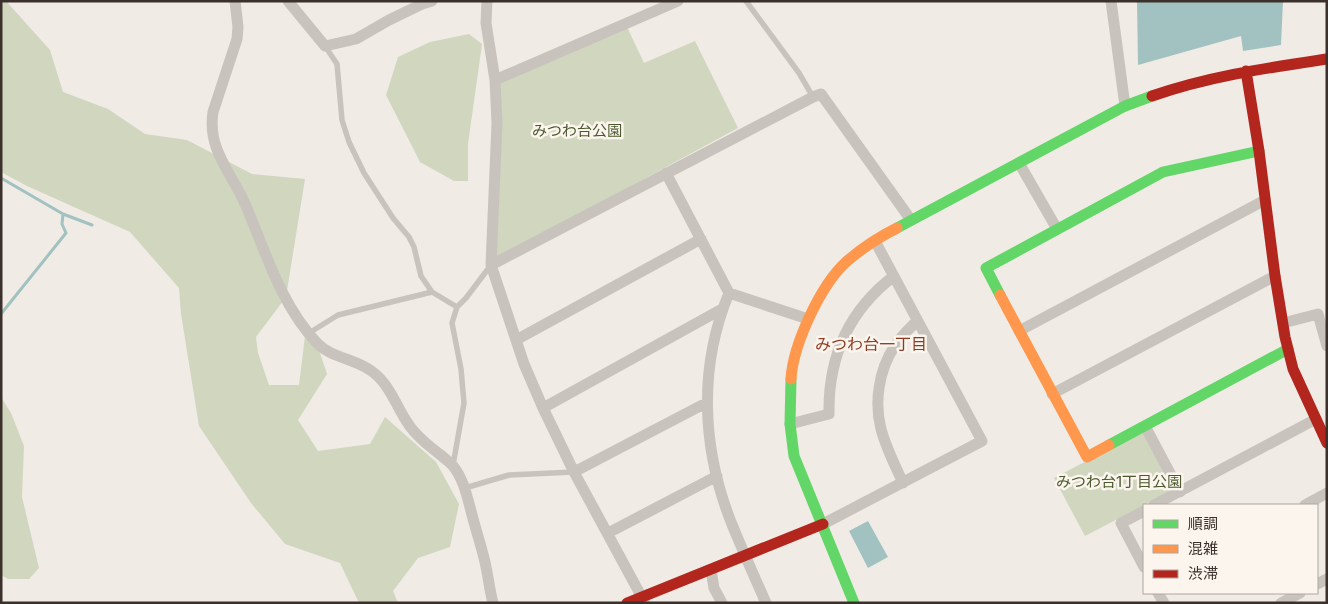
<svg xmlns="http://www.w3.org/2000/svg" width="1328" height="604" viewBox="0 0 1328 604" font-family="Inter,'Noto Sans JP',sans-serif">
<rect width="100%" height="100%" fill="#f0ebe5"/>
<!-- green -->
<path fill="#d1d6bf" d="M1,1H6L50,50L63,92L108,109L145,134L187,140L252,174L305,179L286,297L256,337L258,353L269,385H299L305,336L320,353L327,374L298,420L318,451L370,444L385,417L436,462L459,504L450,547L418,558L393,591L398,603H359L340,563L285,544L251,503L199,426L181,314L179,288L130,232L27,186L1,172Z
M627,27L644,63L695,41L738,128L496,259L500,81Z
M469,34L482,44L468,144V181H454L420,162L386,95L398,57L430,42Z
M1,397L11,413L24,446L22,497L39,568L29,579H8L1,575Z
M1142,432L1146,433L1173,490L1085,536L1054,478Z"/>
<!-- water -->
<path fill="#a1c2c1" d="M1137,1H1283L1281,45L1243,51L1241,36L1138,65Z
M868,521L888,557L868,568L849,531Z"/>
<g fill="none" stroke-linecap="round" stroke-linejoin="round">
<!-- stream -->
<path stroke="#a1c2c1" stroke-width="3" d="M1,178L63,214L92,225
M1,314L66,233L62,224L63,214"/>
<!-- lane -->
<path stroke="#c9c3be" stroke-width="5.5" d="M746,1L799,73L813,97
M325,46L337,64L342,120L349,142L364,173L393,218L409,237L414,247L421,276L432,292L457,307
M309,333L338,315L432,292
M453,465L464,403L461,369L452,323L457,307L466,298L491,265
M465,488L509,475L574,472"/>
<!-- street -->
<path stroke="#c9c3be" stroke-width="11" d="M235,1L238,27L237,39L213,112C207,150 232,173 246,206C266,253 281,305 317,343C330,357 354,359 370,370C390,383 396,407 409,425C417,437 430,447 442,456C445,459 450,462 453,466C463,478 467,496 471,511C475,527 480,542 484,558C488,573 489,588 493,603
M288,1L325,46L356,39L389,20L422,4L432,1
M487,1L486,23L495,80L497,123L491,265L524,364L543,408L574,472L645,603
M1111,1L1125,106
M495,80L678,1
M1019,163L1057,229
M666,173L729,293L808,319
M491,265L813,97L821,94L911,220
M729,293C698,368 702,448 731,522C742,549 754,576 766,603
M1283,323L1318,314L1327,346
M1019,331L1265,200
M516,340L701,239
M1052,394L1275,276
M543,408L722,309
M790,424L829,414C828,357 848,311 894,276
M1145,426L1180,492
M574,472L706,403
M903,483C895,465 886,448 881,429C874,402 879,370 894,347C900,337 909,329 917,321
M1154,505L1316,419
M1305,505L1327,493
M1144,511L1121,523L1144,567
M823,524L982,441L875,241
M608,533L717,476
M711,570L714,588L722,603
M1317,584L1327,579
M1158,593L1164,603
M1281,603L1300,593"/>
<!-- fast -->
<path stroke="#63d668" stroke-width="11" d="M897,228L1125,106L1152,96
M1000,295L986,268L1163,172L1259,151
M791,379L790,424L794,456L854,603
M1109,445L1288,349"/>
<!-- slow -->
<path stroke="#ff974d" stroke-width="11" d="M1000,295L1087,457L1109,445
M791,379C793,345 820,286 846,262C861,249 879,237 897,228"/>
<!-- jam -->
<path stroke="#b3261e" stroke-width="11" d="M1246,71L1259,151L1275,276L1285,337L1293,369L1327,443
M1152,96C1209,76 1267,68 1327,59
M627,603L823,524"/>
</g>
<g text-anchor="middle" dominant-baseline="central" stroke-width="5" stroke-linejoin="round" paint-order="stroke">
<!-- park labels -->
<g font-size="15" fill="#4a5a2e" stroke="#fbf5ee">
<text x="577" y="130">みつわ台公園</text>
<text x="1119" y="481">みつわ台1丁目公園</text>
</g>
<!-- neighbourhood labels -->
<g font-size="16" fill="#8c3b22" stroke="#fbf5ee">
<text x="871" y="344">みつわ台一丁目</text>
</g>
</g>
<!-- border -->
<rect width="1328" height="604" fill="none" stroke="#3b302b" stroke-width="5"/>
<!-- legend -->
<rect x="1143" y="504" width="175" height="90" fill="#fbf5ee" stroke="#aea6a0"/>
<rect x="1153" y="520" width="25" height="8" fill="#63d668" stroke="#aea6a0"/>
<text x="1188" y="529" font-size="15" fill="#3b302b">順調</text>
<rect x="1153" y="545" width="25" height="8" fill="#ff974d" stroke="#aea6a0"/>
<text x="1188" y="554" font-size="15" fill="#3b302b">混雑</text>
<rect x="1153" y="570" width="25" height="8" fill="#b3261e" stroke="#aea6a0"/>
<text x="1188" y="579" font-size="15" fill="#3b302b">渋滞</text>
</svg>
